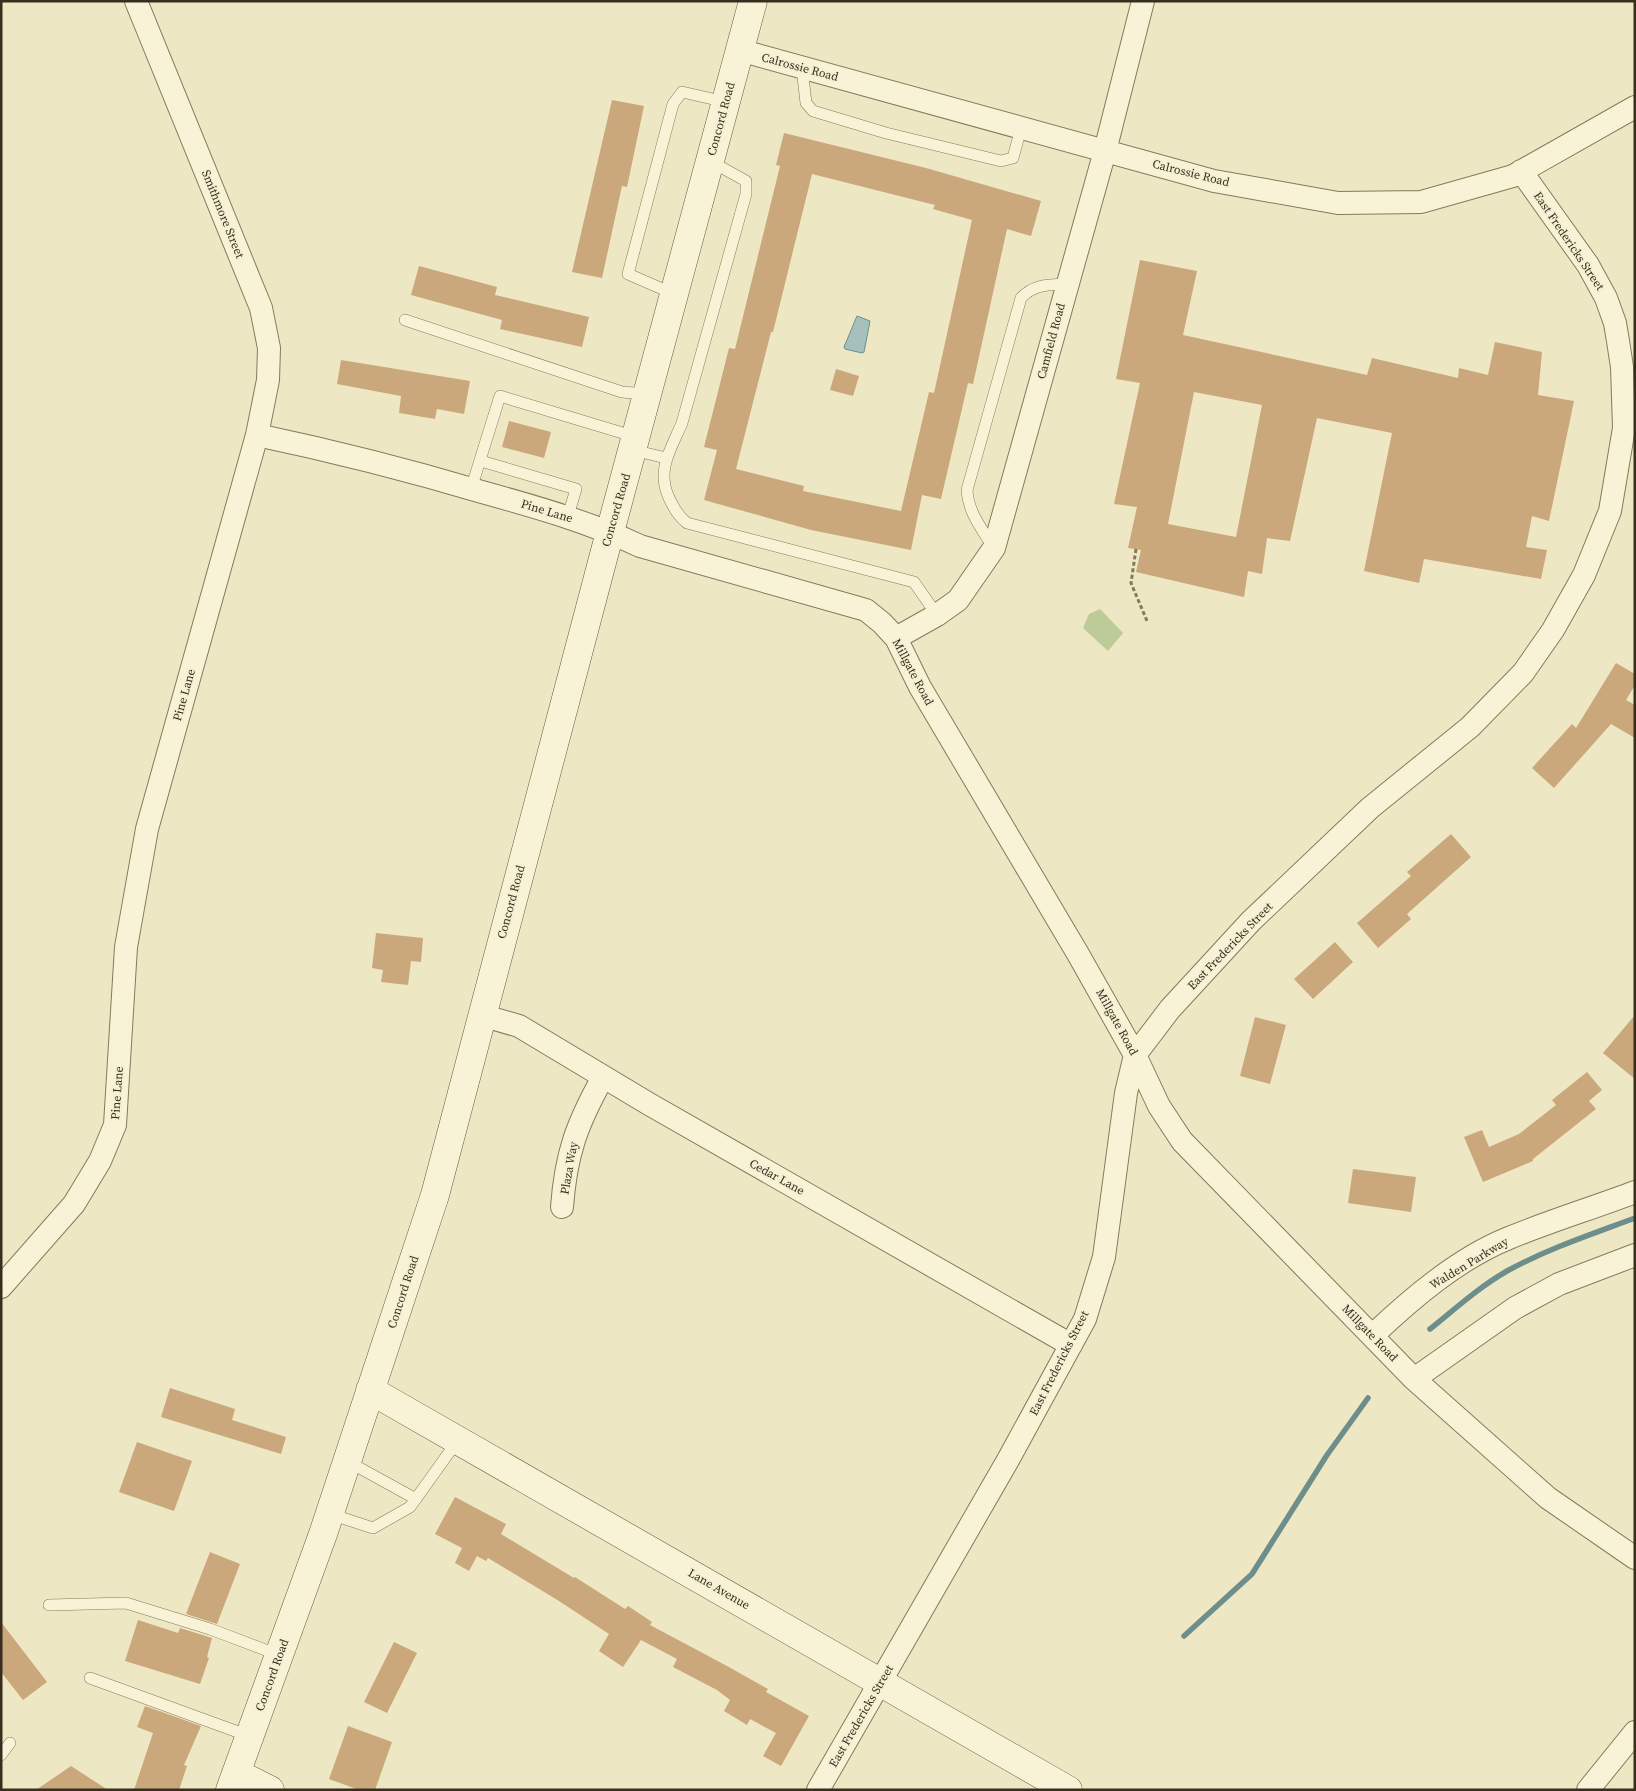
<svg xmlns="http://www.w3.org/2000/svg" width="1636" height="1791" viewBox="0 0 1636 1791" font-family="'Source Serif 4',serif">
<rect width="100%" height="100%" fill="#ede7c4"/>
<!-- green -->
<path fill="#bdcb98" d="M1100,609L1123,633L1108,651L1083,628L1089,614Z"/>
<!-- water -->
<path fill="#a6c0bd" stroke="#6d8e8b" d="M857,316L870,321L864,352L862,353L845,349L844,347Z"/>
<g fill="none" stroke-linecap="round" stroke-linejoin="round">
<!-- stream -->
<path stroke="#6d8e8b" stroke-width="5.5" d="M1430,1329C1455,1309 1479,1287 1507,1271C1547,1249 1592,1234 1635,1218
M1184,1636L1252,1574L1327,1455L1368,1398"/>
</g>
<!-- building -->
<path fill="#caa87b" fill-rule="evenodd" d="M612,100L644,106L627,187L622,186L602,278L572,272Z
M784,133L926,168L1041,201L1031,236L1007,229L973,384L968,383L941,499L922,495L911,550L811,530L704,500L717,450L704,447L729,348L735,349L780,166L776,165ZM812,174L935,205L933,209L972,220L934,393L929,392L901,511L803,491L804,486L736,469L771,332H773Z
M1140,260L1197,271L1183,335L1367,375L1372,358L1458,378L1459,368L1488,375L1495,342L1542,352L1538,395L1574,401L1549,521L1532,516L1526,547L1547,550L1541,579L1424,559L1419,583L1364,571L1392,433L1317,418L1290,541L1267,538L1262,574L1248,571L1244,597L1136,572L1141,550L1128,548L1137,507L1114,504L1140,383L1116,379ZM1194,392L1262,405L1236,537L1168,524Z
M419,266L497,287L495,295L589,317L582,347L500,329L502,320L411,295Z
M341,360L470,381L464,414L437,409L435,419L399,413L401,396L337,384Z
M836,369L859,376L853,396L830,390Z
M509,421L551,432L544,458L502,447Z
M1616,663L1635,674V685L1626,700L1635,705V738L1611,724L1554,788L1532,768L1572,724L1576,728Z
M1451,834L1471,857L1407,914L1411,919L1378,948L1357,923L1411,876L1407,872Z
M376,933L423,938L421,962L411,961L408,985L381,982L383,970L372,968Z
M1335,942L1353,962L1313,999L1294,979Z
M1635,1015V1079L1603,1053Z
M1255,1017L1286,1025L1270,1084L1240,1076Z
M1587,1072L1602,1090L1589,1101L1596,1109L1533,1159V1161L1483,1182L1464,1137L1482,1130L1489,1147L1519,1134L1556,1105L1552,1100Z
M1353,1169L1416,1177L1411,1212L1348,1203Z
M170,1388L235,1409L232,1420L286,1437L281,1454L161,1417Z
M137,1442L192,1461L174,1511L119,1492Z
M455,1497L506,1524L501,1534L574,1578L575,1577L625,1609L628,1606L652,1622L650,1625L727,1666L768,1689L766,1692L809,1716L781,1766L763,1756L776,1733L750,1719L747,1725L724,1711L730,1700L717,1690L673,1667L677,1659L641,1640L623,1667L599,1651L609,1634L559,1601L488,1558L486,1561L477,1556L469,1571L455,1563L462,1548L435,1534Z
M210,1552L240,1564L217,1624L186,1614Z
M138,1620L178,1633L180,1628L212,1638L207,1657L209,1658L200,1684L125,1661Z
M1,1622L47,1682L23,1700L1,1672Z
M394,1642L417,1653L387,1713L364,1702Z
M145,1706L201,1726L184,1765L187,1766L179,1790H134L153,1733L137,1727Z
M348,1726L392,1742L375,1790H359L329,1779Z
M71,1766L108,1790H36Z"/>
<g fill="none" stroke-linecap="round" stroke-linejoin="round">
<defs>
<path id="lane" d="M802,68L806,103L813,111L886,133L1001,161L1013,158L1021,128
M710,161L746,181V194L682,423C671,449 656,470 669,498C674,508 678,516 687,523L914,582L937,615
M674,294L628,274L673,104L682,92L726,102
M405,320L622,392L647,394
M633,450L666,458
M481,461L576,489L568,516
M471,489L500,396L636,437
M993,547C982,529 968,512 967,490L1021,298C1034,284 1048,285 1066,284
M347,1461L416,1499
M330,1514L373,1528L410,1507L458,1440
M49,1605L126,1603L210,1629L279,1655
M90,1678L249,1736
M1,1755L10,1743"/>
<path id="street" d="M739,50L1214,181L1338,203L1421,202L1513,176L1635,107
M257,435C333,451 408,470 482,492C536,507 589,522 640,546L866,610L882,623L896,638L920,687L1078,954L1135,1055L1159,1106L1182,1141L1414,1379L1548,1498L1635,1558
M896,638L937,615L958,600L994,548L1105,151L1143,1
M481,1015L519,1026L649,1104L1071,1345
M562,1207C566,1153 577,1124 603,1077
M1,1287L74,1204L100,1161L115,1125L126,947L147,829L257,435L268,380L269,348L261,308L136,1
M1373,1335C1412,1298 1459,1258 1509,1238C1550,1221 1593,1208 1635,1192
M1414,1379L1515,1308L1559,1284L1635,1255
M818,1790L1008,1460L1085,1319L1104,1257L1126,1093L1135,1055L1170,1009L1251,921L1370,808L1470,727L1523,673L1553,630L1584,575L1610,511L1624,428L1622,367L1618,341L1615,323L1606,298L1588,265L1521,171
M1588,1790L1635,1732"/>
<path id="secondary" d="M370,1390L1068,1790
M236,1773L270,1790
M230,1790L323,1534L435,1195L610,532L753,1"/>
</defs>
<!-- lane casing -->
<use href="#lane" stroke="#87795b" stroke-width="12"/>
<!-- street casing -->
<use href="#street" stroke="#87795b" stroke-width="24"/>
<!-- secondary casing -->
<use href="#secondary" stroke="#695a3e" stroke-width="29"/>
<!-- path -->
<path stroke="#87795b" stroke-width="3" stroke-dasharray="4 2.5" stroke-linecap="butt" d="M1136,549L1131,583L1147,621"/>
<!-- lane -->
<use href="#lane" stroke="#f8f3d7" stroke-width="11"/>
<!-- street -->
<use href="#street" stroke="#f8f3d7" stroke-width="22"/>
<!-- secondary -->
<use href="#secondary" stroke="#f8f3d7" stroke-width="28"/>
</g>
<g text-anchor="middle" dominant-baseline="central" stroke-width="4" stroke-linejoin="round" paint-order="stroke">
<!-- street labels -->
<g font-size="12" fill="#372e1e" stroke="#f5f0d3">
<text transform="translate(800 67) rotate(15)">Calrossie Road</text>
<text transform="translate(721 119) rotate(-75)">Concord Road</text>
<text transform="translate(1191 173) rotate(14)">Calrossie Road</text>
<text transform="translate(223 214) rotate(68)">Smithmore Street</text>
<text transform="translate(1569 241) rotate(56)">East Fredericks Street</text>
<text transform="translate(1051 341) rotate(-75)">Camfield Road</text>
<text transform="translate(616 510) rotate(-74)">Concord Road</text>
<text transform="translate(547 511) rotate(17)">Pine Lane</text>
<text transform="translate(913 672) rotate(62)">Millgate Road</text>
<text transform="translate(184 695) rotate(-74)">Pine Lane</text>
<text transform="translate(511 902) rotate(-75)">Concord Road</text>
<text transform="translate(1230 946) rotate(-46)">East Fredericks Street</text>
<text transform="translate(1117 1022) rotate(61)">Millgate Road</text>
<text transform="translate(117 1093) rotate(-86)">Pine Lane</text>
<text transform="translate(569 1168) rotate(-80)">Plaza Way</text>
<text transform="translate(777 1177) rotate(29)">Cedar Lane</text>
<text transform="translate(1469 1263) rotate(-31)">Walden Parkway</text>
<text transform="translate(403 1292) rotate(-72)">Concord Road</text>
<text transform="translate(1370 1333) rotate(46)">Millgate Road</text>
<text transform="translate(1059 1363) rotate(-63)">East Fredericks Street</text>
<text transform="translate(719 1589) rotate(30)">Lane Avenue</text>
<text transform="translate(272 1675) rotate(-70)">Concord Road</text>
<text transform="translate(861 1716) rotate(-60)">East Fredericks Street</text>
</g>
</g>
<!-- border -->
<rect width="1636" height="1791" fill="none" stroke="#372e1e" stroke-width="5"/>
</svg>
